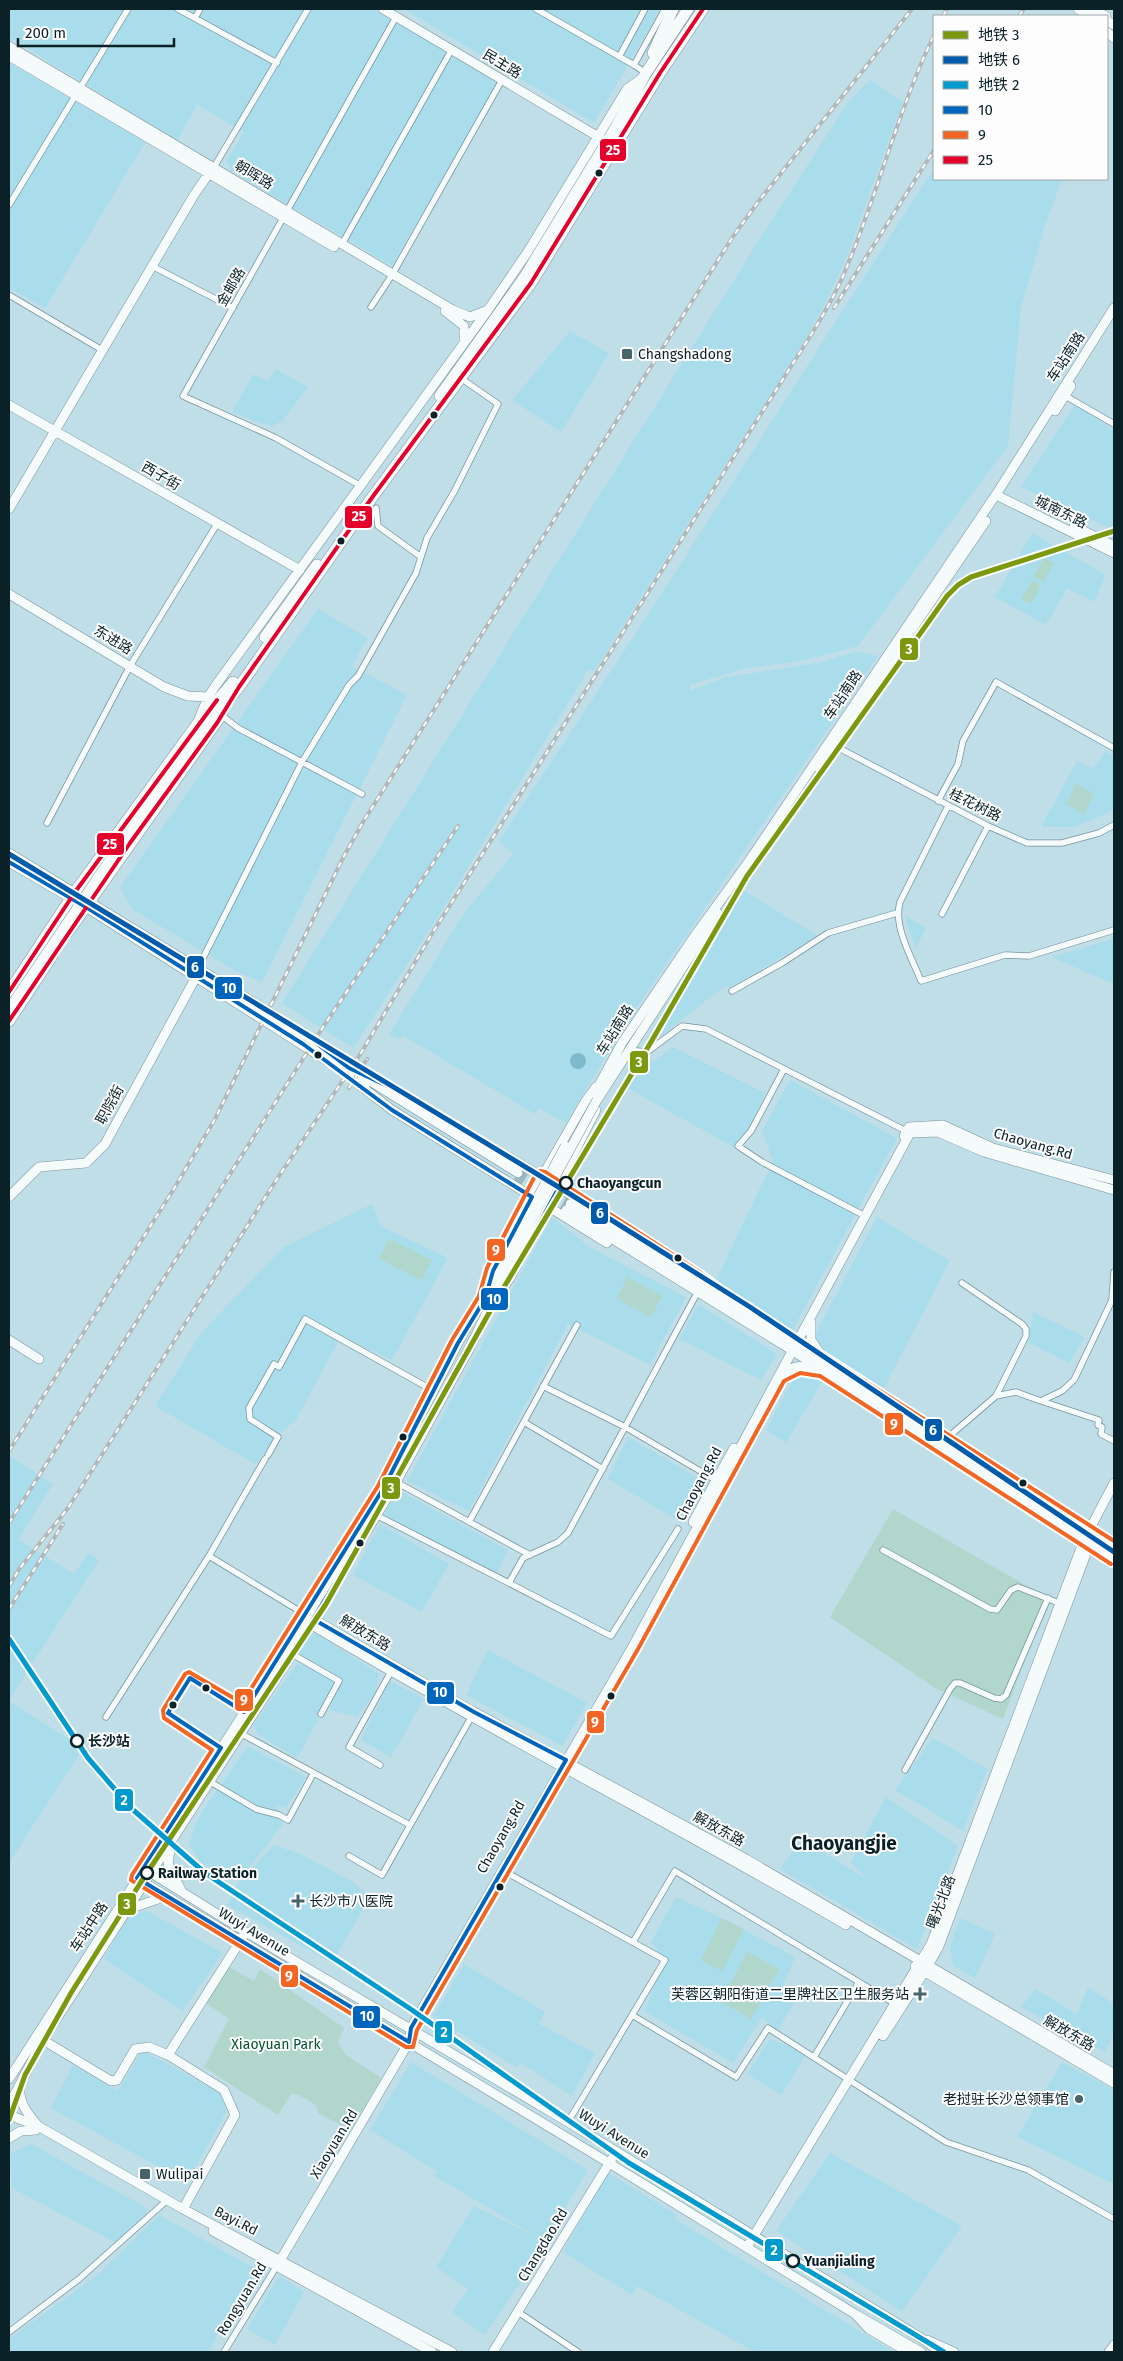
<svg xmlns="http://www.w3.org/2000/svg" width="1123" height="2361" viewBox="0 0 1123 2361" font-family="'Fira Sans','Noto Sans SC',sans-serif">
<rect width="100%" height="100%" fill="#bfdee7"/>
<!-- built -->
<path fill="#aaddeb" d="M9,9H373L499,81L392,266L231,171L226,161L244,132L197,105L177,141L9,37Z
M404,9H659L656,17L594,123Z
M9,63L145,142L45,308L9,288Z
M870,80L903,102L845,261L825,304L802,345L594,671L588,670L436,920L353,1048L282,1003L761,237L847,104Z
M934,168V179H1062L1045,226L1021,307L1008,446L858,646L805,660L743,669L690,685V691L723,678L822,662L858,651L878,656L624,1026L566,1123L539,1108L535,1114L404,1036L398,1039L389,1034L465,912L513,854L499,841L640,627Z
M570,331L609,353L561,432L512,400Z
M276,369L308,387L283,420L273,426L265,425L232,412L253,374L268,381Z
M1075,404L1114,430V530L1021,487Z
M1032,533L1106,575L1094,602L1067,588L1046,625L995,597Z
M318,609L367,638L352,666L407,695L262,982L237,972L132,909L120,887Z
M1105,751L1114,756V810L1075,827H1041L1077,761L1094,768Z
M745,891L818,936L729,988L726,985L639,1053L694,956L729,915Z
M904,915L926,928L916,948Z
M1114,939V984L1051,957Z
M673,1047L765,1093L739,1150L620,1084L634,1059L654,1061Z
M790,1080L897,1138L792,1331L716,1280L773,1161L762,1131Z
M372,1204L381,1226L448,1258L392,1360L341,1336L296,1420L279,1434L255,1464L155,1406L202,1332L284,1247Z
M552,1217L591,1248L686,1297L650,1365L568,1324L469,1511L407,1481Z
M877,1217L950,1261L883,1390L810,1344Z
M698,1304L777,1354L761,1380L680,1339Z
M1033,1312L1085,1337L1069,1363L1029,1343Z
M796,1373L822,1382L786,1443L766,1430Z
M628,1437L705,1482L682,1523L608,1479Z
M9,1456L53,1484L18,1539L74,1574L88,1553L99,1560L9,1700Z
M398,1490L508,1550L494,1579L381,1519Z
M380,1524L449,1564L422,1612L353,1575Z
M314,1632L379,1674L376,1691L357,1717L330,1710L337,1685L297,1758L260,1736L253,1726L297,1663L336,1680L295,1651Z
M488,1650L587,1703L562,1746L466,1695Z
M390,1681L424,1699L391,1757L361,1740Z
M9,1701L83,1748L9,1863Z
M933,1738L987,1769L963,1831L895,1790Z
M248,1746L306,1777L286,1808L276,1804L283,1824L244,1874L231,1881L201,1863L189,1845L195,1825L206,1806Z
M886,1797L958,1846L917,1949L780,1869L802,1839L868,1880L851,1862Z
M274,1845L300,1854L353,1882L370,1898L332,1963L227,1905L239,1882Z
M676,1897L722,1918L795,1957L782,1988L799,1994L776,2034L762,2017L733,2063L644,2011L665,1960L651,1942Z
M147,1911L223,1953L182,2011L104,1959L128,1916Z
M960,1918L995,1934L975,1978L953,1965L950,1947Z
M464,1964L545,2012L539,2024L595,2053L572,2096L520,2062L517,2068L433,2016Z
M1088,1987L1114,2004V2033L1105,2052L1021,2007L1035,1989L1077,2014Z
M770,2039L807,2053L781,2095L747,2074Z
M142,2050L222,2094L227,2101L226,2112L197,2165L185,2175L172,2174L51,2108L73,2065L118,2091Z
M411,2062L588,2170L517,2288L485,2335L452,2312L468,2289L436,2267L474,2206L537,2237L435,2176L437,2171L370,2130Z
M1062,2062L1114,2090V2184L1017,2137Z
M31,2144L149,2209L118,2244L12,2188L11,2153Z
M830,2153L962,2226L902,2311L776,2231Z
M608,2173L677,2215L675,2219L894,2352H755L637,2286L632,2295L563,2252Z
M159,2215L258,2270L214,2341L210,2352H9V2339L98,2275Z
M279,2276L304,2292L275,2345L247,2329Z"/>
<!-- green -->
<path fill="#b1d6cc" d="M1044,558L1054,563L1043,582L1033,576Z
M1032,580L1041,586L1031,604L1021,599Z
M1076,783L1094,794L1084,814L1066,804Z
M389,1239L432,1260L422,1280L379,1259Z
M627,1277L662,1296L651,1317L617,1299Z
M893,1509L1048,1598L1003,1719L935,1688L830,1617Z
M722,1918L744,1929L722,1971L701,1960Z
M747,1952L779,1969L751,2019L721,2002Z
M224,1964L254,1981L260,1969L344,2028L338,2042L346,2055L381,2078L351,2130L319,2114L316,2105L297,2094H291L278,2115L204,2067L229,2019L202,2000Z"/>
<!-- water -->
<path fill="#7cbacc" d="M570 1061a8 8 0 1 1 16 0a8 8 0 1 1-16 0Z"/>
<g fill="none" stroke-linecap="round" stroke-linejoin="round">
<!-- primary-tunnel -->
<path stroke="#9bb8c1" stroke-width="9" stroke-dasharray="9 4.5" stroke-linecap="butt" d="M518,1173L570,1204
M515,1178L566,1210"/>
<defs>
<path id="street" d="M178,9L277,63
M536,9L634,65
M195,18L200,9
M619,57L645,9
M646,73L634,65L665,9
M214,167L308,9
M9,205L128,9
M342,244L452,49
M152,266L233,308
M9,295L102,350
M371,307L392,275L502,80
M1062,394L1114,424
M361,486L276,438L183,396L396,17
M376,508L378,526L421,557
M221,715L238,728L362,794
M833,745L988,826L1027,843H1062L1099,833L1114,825
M938,801L958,764L963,741L996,682L1114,748
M948,806L900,902C893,927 912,958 921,981L1005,955L1029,956L1114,930
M47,823L130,666L217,524
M942,914L988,826
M198,968L302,762L349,685L358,676L416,573L427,538L454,492L498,404L462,379
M732,991L782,963L828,933L897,913
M628,1050L647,1052L682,1026L706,1029L908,1132
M784,1069L751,1131L738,1146L762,1162L865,1216
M962,1283L1022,1324L1026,1329V1336L996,1396
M543,1386L625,1427L719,1482
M1041,1401L1099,1420L1098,1425L1102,1427L1101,1434L1114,1441
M524,1422L603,1469
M946,1439L996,1396L1016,1392L1041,1401L1062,1391L1074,1380L1112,1300L1114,1272
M268,1455L278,1437L250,1419L249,1408L274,1364L279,1367L305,1319L434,1391
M265,1459L209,1556L306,1615
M396,1482L530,1555
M376,1515L509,1583
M469,1522L577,1325
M678,1529L611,1636L509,1583L523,1558L558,1542L568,1533L696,1295
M883,1550L990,1609L997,1610L1011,1590L1018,1587L1059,1603
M292,1654L339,1681L321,1714
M106,1717L209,1556
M240,1733L410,1825
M380,1765L349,1747L393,1668
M905,1770L950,1689L955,1683H960L994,1698L1001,1699L1006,1695L1048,1598
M207,1780L256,1809L279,1815L288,1820L312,1776
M349,1856L382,1875L473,1714
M502,1870L665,1960L568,2122
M633,1942L675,1871L897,2005
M632,2015L736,2077L768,2028L946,2142L1028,2170L1114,2219
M814,2057L859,1982
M518,2312L578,2352
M9,2332L79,2279L164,2203
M224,2352L278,2264"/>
<path id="secondary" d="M383,9L602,139
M9,46L453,310L470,317L488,310
M9,56L334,247
M445,311L464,326V343
M9,405L300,570
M996,495L1114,553
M9,509L194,195L212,169
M1074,526L1114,546
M9,594L164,687L188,696L208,697
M199,719L208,697L216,685L488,310L527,253L627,89L641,79
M904,1136L909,1127L943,1125L993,1148L1114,1180
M9,1197L39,1167L86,1163L105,1144L196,977
M489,1284L493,1271L542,1177L585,1102L596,1087
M500,1292L510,1278L596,1110
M811,1322V1340L827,1363
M9,1340L39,1359
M781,1375C794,1363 805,1366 820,1370
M693,1522L734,1448
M308,1616L474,1712L746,1859L1114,2074
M310,1624C486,1729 669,1822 846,1925
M915,1966L1114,2083
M883,2036L925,1971L939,1946L1092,1538
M43,2040L111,2081L117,2080L135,2049L149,2047L168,2055L224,2090L235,2115L183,2209
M168,2055L244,1935
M9,2115L38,2126L183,2209L452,2352
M213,2231L432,2352
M747,2247L931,1944L1084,1540L1114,1483
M281,2259L409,2042L411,2028L633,1646L910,1133L938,1132L984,1152L1114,1190
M857,2316L869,2329L908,2352
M927,2340L954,2352
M493,2352L616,2152
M1109,2352L1114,2345"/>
<path id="primary" d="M1078,9L1090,16
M1092,9L1106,16
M1107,21L1114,25
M1107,32L1114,38
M1055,411L1071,386
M818,767L986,521
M9,853L227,986L308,1037L349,1068L518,1173
M9,862L86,907L365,1085
M357,1083L392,1110L607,1243
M384,1084L559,1187L631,1235
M593,1096L622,1043L694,937L747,864L999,490L1114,308
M597,1100L718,913
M570,1204L720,1296L1114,1548
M566,1210L790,1349L1114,1559
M171,1843L168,1864L182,1892
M145,1869L246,1932L568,2122L921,2338L940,2352
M138,1879L609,2163L855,2314L921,2352
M126,1910L161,1898L171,1900
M9,2079L285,1649L383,1489L458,1343L497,1274
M20,2084C18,2102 27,2113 38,2126
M9,2105L43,2040L292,1654L390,1493L469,1349L503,1280
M9,2138L21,2131L36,2130"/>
<path id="highway" d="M653,53L673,9
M440,396L524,278L616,127L646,73L688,9
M265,637L317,565
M213,718L239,687L371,499L531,283L660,73L703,9
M68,932L222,714
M9,992L75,892L198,723L233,682
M9,1021L52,956"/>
</defs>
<!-- street casing -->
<use href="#street" stroke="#7a939a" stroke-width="7"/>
<!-- secondary casing -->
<use href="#secondary" stroke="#7a939a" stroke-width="10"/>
<!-- primary casing -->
<use href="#primary" stroke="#7a939a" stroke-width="10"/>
<!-- highway casing -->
<use href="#highway" stroke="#7a939a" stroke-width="12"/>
<!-- street -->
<use href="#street" stroke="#f5fafb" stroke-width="5.5"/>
<!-- secondary -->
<use href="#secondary" stroke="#f5fafb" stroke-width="9"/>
<!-- primary -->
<use href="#primary" stroke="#f5fafb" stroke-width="9"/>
<!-- highway -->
<use href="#highway" stroke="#f5fafb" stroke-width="11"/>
<defs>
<path id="rail" d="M943,16L947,9
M1019,16L1024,9
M834,308L934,150
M349,1088L367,1059
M9,1451L175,1187L215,1119L344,856L363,822L734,235L758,202L912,9
M9,1523L325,1024L458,826
M9,1586L20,1568L68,1508L277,1179L361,1053L433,932L809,338C824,314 838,290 848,264C879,189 899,108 934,35
M9,1609L63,1524"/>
</defs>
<!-- rail casing -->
<use href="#rail" stroke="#b1b8ba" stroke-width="4"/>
<!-- rail -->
<use href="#rail" stroke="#fdfdfd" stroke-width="2" stroke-dasharray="5.5" stroke-linecap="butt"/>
<defs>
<path id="primary-bridge" d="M497,1274L565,1146
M503,1280L533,1217L597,1100"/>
<path id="highway-bridge" d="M9,1010L101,874L213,718"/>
</defs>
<!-- primary-bridge casing -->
<use href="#primary-bridge" stroke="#7a939a" stroke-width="10" stroke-linecap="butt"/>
<!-- highway-bridge casing -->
<use href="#highway-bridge" stroke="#7a939a" stroke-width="12" stroke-linecap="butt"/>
<!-- primary-bridge -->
<use href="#primary-bridge" stroke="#f5fafb" stroke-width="9"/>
<!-- highway-bridge -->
<use href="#highway-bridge" stroke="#f5fafb" stroke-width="11"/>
<defs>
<path id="bus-1" d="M9,853L308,1037L349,1068L398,1091L559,1187L510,1278L492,1302L469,1349L390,1493L313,1619L474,1712L566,1760L411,2028L409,2042L137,1878L221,1748L168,1713L190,1678L244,1712L383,1489L458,1343L485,1299L493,1271L532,1197L392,1110L303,1044L86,907L9,862"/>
<path id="bus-2" d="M1111,1564L820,1376L800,1373L784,1381L638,1649L417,2030L413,2047H406L131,1880L132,1875L212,1750L164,1718L163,1710L185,1674L189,1672L242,1703L378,1486L452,1340L479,1296L487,1268L536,1174L540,1171L545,1172L701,1273L724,1291L1114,1541"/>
<path id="bus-3" d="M9,992L75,892L217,700
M9,1021L130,843L217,723L239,687L371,499L531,283L660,73L703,9"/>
</defs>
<!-- bus-1 casing -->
<use href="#bus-1" stroke="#fdfdfd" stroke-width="8"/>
<!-- bus-2 casing -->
<use href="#bus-2" stroke="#fdfdfd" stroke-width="8"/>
<!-- bus-3 casing -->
<use href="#bus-3" stroke="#fdfdfd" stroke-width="8"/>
<!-- bus-1 -->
<use href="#bus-1" stroke="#0065bd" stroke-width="4"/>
<!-- bus-2 -->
<use href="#bus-2" stroke="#f26522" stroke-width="4"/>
<!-- bus-3 -->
<use href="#bus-3" stroke="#e4002b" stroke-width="4"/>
<defs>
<path id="metro-1" d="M9,2120L25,2075L71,1993L141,1882L326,1604L498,1297L651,1042L747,876L947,596L958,585L971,577L1114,531"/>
<path id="metro-2" d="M9,854L570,1194L750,1307L1114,1552"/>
<path id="metro-3" d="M9,1639L88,1758L131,1808L205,1873L412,2010L629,2163L944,2352"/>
</defs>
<!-- metro-1 casing -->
<use href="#metro-1" stroke="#fdfdfd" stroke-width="9"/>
<!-- metro-2 casing -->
<use href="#metro-2" stroke="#fdfdfd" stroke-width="9"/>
<!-- metro-3 casing -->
<use href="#metro-3" stroke="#fdfdfd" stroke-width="9"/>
<!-- metro-1 -->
<use href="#metro-1" stroke="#7a990e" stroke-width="5"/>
<!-- metro-2 -->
<use href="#metro-2" stroke="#005bac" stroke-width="5"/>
<!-- metro-3 -->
<use href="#metro-3" stroke="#019ace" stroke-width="5"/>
</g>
<!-- markers -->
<g fill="#092127" stroke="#fdfdfd" stroke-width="2">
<circle cx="599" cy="173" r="4.5"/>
<circle cx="434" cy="415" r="4.5"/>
<circle cx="341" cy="541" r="4.5"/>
<circle cx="318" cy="1055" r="4.5"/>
<circle cx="678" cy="1258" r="4.5"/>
<circle cx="403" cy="1437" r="4.5"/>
<circle cx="1023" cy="1483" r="4.5"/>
<circle cx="360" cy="1543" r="4.5"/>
<circle cx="206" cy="1688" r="4.5"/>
<circle cx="611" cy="1696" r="4.5"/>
<circle cx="173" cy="1705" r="4.5"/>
<circle cx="500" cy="1887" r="4.5"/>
</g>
<g fill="#49636a" stroke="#fdfdfd" stroke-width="2">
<rect x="621" y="348" width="12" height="12" rx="2.5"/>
<path d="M295.5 1893.5h5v5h5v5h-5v5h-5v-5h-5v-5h5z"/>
<path d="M917.5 1986.5h5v5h5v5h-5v5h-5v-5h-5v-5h5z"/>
<circle cx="1079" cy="2099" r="5"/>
<rect x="139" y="2168" width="12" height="12" rx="2.5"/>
</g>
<g fill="#fdfdfd" stroke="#092127" stroke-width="2.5">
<circle cx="566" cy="1183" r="6"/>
<circle cx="77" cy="1741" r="6"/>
<circle cx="147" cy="1873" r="6"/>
<circle cx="793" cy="2261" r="6"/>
</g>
<g text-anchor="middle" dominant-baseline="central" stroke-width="4" stroke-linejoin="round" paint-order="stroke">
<!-- street labels -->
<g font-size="14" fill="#092127" stroke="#fdfdfd">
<text transform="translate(502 64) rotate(31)">民主路</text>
<text transform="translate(254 175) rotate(31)">朝晖路</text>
<text transform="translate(231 287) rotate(-60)">金邮路</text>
<text transform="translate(1066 357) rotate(-57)">车站南路</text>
<text transform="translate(161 476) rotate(30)">西子街</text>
<text transform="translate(1061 512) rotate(26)">城南东路</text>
<text transform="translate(113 640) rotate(31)">东进路</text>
<text transform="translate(843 695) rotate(-56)">车站南路</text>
<text transform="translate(975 805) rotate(26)">桂花树路</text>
<text transform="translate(615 1030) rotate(-58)">车站南路</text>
<text transform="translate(110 1105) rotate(-61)">职院街</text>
<text transform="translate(1033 1144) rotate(16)">Chaoyang.Rd</text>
<text transform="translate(699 1484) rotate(-62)">Chaoyang.Rd</text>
<text transform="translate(365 1633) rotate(31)">解放东路</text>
<text transform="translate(719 1829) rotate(29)">解放东路</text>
<text transform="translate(501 1837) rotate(-60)">Chaoyang.Rd</text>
<text transform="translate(941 1902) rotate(-69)">曙光北路</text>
<text transform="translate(89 1927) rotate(-57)">车站中路</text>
<text transform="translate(254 1932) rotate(31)">Wuyi Avenue</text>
<text transform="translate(1069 2033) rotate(30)">解放东路</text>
<text transform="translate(614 2134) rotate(32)">Wuyi Avenue</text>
<text transform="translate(334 2144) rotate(-59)">Xiaoyuan.Rd</text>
<text transform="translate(236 2221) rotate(27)">Bayi.Rd</text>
<text transform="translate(543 2245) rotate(-59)">Changdao.Rd</text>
<text transform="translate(242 2299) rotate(-59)">Rongyuan.Rd</text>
</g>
<!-- poi labels -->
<g font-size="14" fill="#092127" stroke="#fdfdfd" text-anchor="start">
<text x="638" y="354">Changshadong</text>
<text x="309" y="1901">长沙市八医院</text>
<text x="909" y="1994" text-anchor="end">芙蓉区朝阳街道二里牌社区卫生服务站</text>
<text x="1069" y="2099" text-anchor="end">老挝驻长沙总领事馆</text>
<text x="156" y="2174">Wulipai</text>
</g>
<!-- stop labels -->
<g font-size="14" font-weight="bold" fill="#092127" stroke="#fdfdfd" text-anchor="start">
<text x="577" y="1183">Chaoyangcun</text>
<text x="88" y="1741">长沙站</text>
<text x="158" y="1873">Railway Station</text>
<text x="804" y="2261">Yuanjialing</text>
</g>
<!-- park labels -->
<g font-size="14" fill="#055332" stroke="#fdfdfd">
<text x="276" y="2044">Xiaoyuan Park</text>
</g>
<!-- district labels -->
<g font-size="19" font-weight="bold" fill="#092127" stroke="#fdfdfd">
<text x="844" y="1843">Chaoyangjie</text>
</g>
</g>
<g stroke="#fdfdfd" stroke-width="2">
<rect x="599" y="138" width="28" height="24" rx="5" fill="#e4002b"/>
<rect x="344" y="505" width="29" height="24" rx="5" fill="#e4002b"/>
<rect x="899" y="637" width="20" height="24" rx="5" fill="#7a990e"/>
<rect x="96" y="832" width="29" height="24" rx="5" fill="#e4002b"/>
<rect x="186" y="955" width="19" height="24" rx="5" fill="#005bac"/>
<rect x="214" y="976" width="29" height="24" rx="5" fill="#0065bd"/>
<rect x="629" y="1050" width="20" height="24" rx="5" fill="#7a990e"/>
<rect x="590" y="1201" width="19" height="24" rx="5" fill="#005bac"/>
<rect x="486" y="1238" width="20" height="24" rx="5" fill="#f26522"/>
<rect x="480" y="1287" width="29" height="24" rx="5" fill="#0065bd"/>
<rect x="884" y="1412" width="20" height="24" rx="5" fill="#f26522"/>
<rect x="924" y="1418" width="19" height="24" rx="5" fill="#005bac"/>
<rect x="381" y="1476" width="20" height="24" rx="5" fill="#7a990e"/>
<rect x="426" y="1681" width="29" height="24" rx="5" fill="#0065bd"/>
<rect x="234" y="1688" width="20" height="24" rx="5" fill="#f26522"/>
<rect x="586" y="1710" width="19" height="24" rx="5" fill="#f26522"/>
<rect x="114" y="1788" width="20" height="24" rx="5" fill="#019ace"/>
<rect x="117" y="1892" width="20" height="24" rx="5" fill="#7a990e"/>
<rect x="280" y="1964" width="19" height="24" rx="5" fill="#f26522"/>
<rect x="352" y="2005" width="29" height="24" rx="5" fill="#0065bd"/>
<rect x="434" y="2020" width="19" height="24" rx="5" fill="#019ace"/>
<rect x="764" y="2238" width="20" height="24" rx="5" fill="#019ace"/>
</g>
<g font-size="14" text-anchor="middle" font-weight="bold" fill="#fff">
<text x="613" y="155">25</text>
<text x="359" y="521">25</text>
<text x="909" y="654">3</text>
<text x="110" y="849">25</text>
<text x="195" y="972">6</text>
<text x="229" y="993">10</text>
<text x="639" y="1067">3</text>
<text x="600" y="1218">6</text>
<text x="496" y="1255">9</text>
<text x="494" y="1304">10</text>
<text x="894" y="1429">9</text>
<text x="933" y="1435">6</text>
<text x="391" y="1493">3</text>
<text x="440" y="1697">10</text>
<text x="244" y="1705">9</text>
<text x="595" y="1727">9</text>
<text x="124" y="1805">2</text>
<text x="127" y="1909">3</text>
<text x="289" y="1981">9</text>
<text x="367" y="2021">10</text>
<text x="444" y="2037">2</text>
<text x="774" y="2255">2</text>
</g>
<!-- border -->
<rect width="1123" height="2361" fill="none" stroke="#092127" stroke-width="20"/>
<!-- legend -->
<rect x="933" y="15" width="175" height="165" fill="#fdfdfd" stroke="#9ba5a7"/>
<rect x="943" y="31" width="25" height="8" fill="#7a990e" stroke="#9ba5a7"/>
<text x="978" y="40" font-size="15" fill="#092127">地铁 3</text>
<rect x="943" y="56" width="25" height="8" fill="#005bac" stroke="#9ba5a7"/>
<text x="978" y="65" font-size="15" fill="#092127">地铁 6</text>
<rect x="943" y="81" width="25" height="8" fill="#019ace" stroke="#9ba5a7"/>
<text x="978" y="90" font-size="15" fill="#092127">地铁 2</text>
<rect x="943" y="106" width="25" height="8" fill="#0065bd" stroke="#9ba5a7"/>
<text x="978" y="115" font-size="15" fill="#092127">10</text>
<rect x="943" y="131" width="25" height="8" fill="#f26522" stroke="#9ba5a7"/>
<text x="978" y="140" font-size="15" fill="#092127">9</text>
<rect x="943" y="156" width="25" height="8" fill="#e4002b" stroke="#9ba5a7"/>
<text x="978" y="165" font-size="15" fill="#092127">25</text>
<!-- scale -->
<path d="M18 38v8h156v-8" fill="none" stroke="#092127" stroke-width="2.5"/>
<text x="25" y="38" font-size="15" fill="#092127" stroke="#fdfdfd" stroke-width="4" paint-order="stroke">200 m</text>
</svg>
